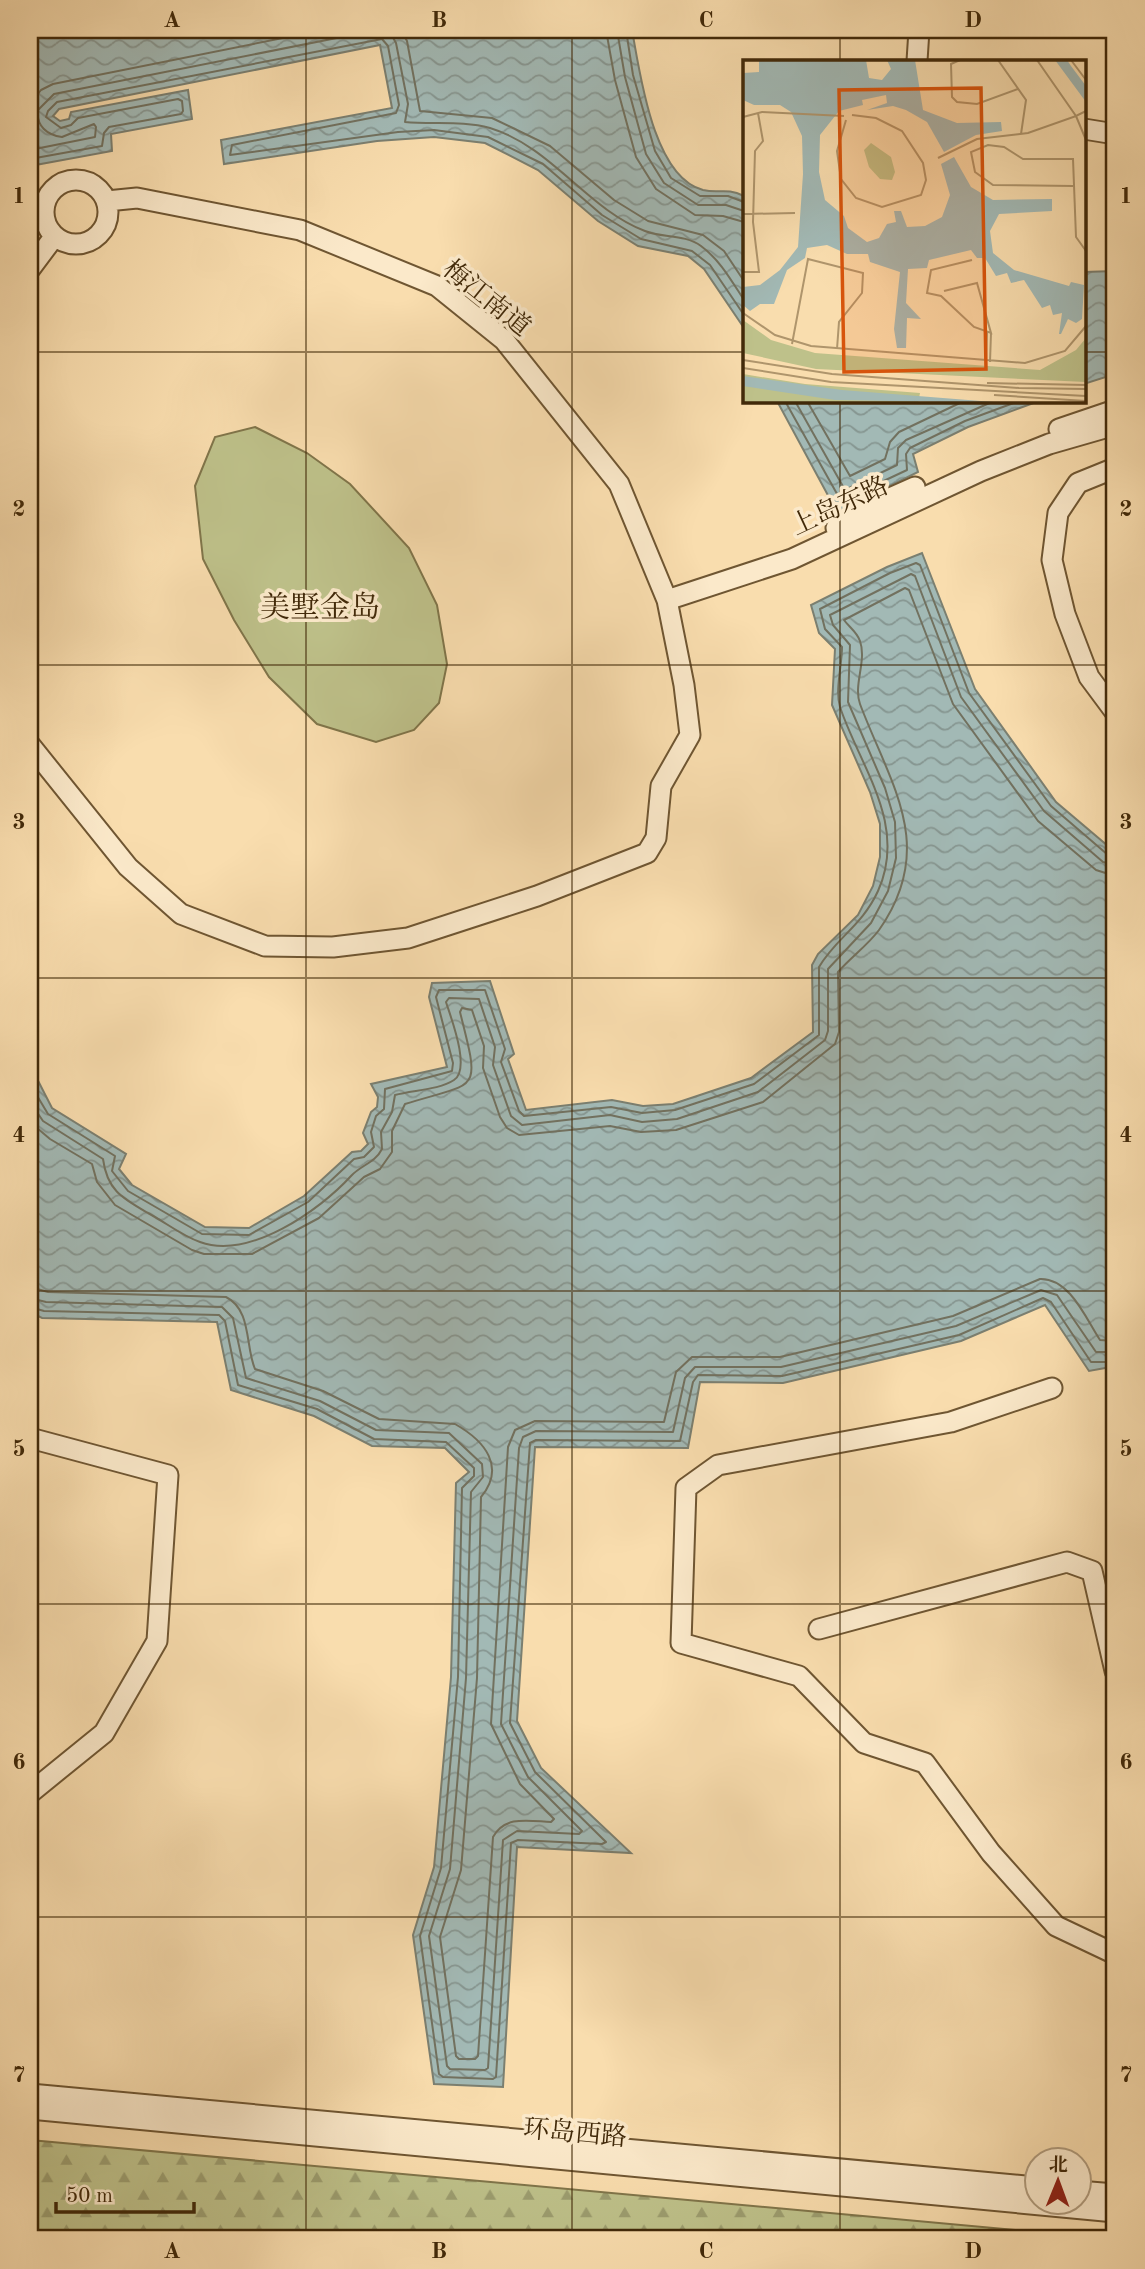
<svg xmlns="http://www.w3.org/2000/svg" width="1145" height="2269" viewBox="0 0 1145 2269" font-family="'Old Standard TT','Noto Serif SC',serif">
<defs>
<pattern id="forest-firs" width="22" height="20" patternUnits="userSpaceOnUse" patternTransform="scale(1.75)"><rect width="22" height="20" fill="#bec18a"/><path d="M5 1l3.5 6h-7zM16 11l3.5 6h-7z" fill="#9c9d6f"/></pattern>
<pattern id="water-waves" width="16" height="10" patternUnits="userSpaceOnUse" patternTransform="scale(1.75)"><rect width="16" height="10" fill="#a2b9b5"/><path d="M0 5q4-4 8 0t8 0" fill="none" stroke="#869691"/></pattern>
</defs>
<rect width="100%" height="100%" fill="#f9ddae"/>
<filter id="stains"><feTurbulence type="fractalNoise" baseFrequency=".00286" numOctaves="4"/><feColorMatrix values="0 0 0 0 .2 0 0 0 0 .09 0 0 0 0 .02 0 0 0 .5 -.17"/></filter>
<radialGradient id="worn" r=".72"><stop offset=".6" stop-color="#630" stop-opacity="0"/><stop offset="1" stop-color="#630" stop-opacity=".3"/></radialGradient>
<!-- forest -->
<path fill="url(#forest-firs)" stroke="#80754a" stroke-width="2" d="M30,2140L1115,2239H30Z"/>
<!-- green -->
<path fill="#bec18a" stroke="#80754a" stroke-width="2" d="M255,427L307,453L350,484L409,548L437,605L447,664L439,703L414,730L376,742L317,724L269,677L234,620L203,559L195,486L215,437Z"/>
<!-- water -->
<path fill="url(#water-waves)" stroke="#7b7f70" stroke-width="2" d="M30,30H632C640,73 653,177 703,190C720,194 725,187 744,196V328L704,269L688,256L638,246L598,221L538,170L485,143L434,137L377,141L224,164L221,140L392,108L380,45L59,109L53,116L60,121L69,119L71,112L188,90L192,119L111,134L112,151L30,166Z
M1115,271V374L1084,384V272Z
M777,401H1039L968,427L913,454L918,472L837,512Z
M922,553L975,689L1056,802L1115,852V1380L1111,1367L1089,1371L1045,1305L961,1341L783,1383L700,1382L688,1448L535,1447L517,1721L541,1768L631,1853L517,1847L503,2087L434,2084L413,1935L434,1867L451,1677L456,1483L469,1472L445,1448L372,1446L314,1416L231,1390L217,1322L42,1318L30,1312V1065L52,1108L126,1154L119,1169L132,1185L205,1227L249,1228L304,1196L352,1152L361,1151L368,1144L363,1133L371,1112L377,1107L378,1097L371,1084L447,1067L429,997L432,983L490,981L514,1054L508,1059L526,1110L612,1100L643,1106L673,1104L751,1078L813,1032L812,965L818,954L858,915L873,886L880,857V824L870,792L832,705L835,649L819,633L811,605L887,567Z"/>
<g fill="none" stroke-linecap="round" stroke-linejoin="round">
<!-- shore -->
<path stroke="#72715f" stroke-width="2" d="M382,30L391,34L396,43L408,104L405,122C432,125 462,120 490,128C552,147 587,209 645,231C662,238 685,234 701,246C720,260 731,280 744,300
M401,30L407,41L420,111L492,118L550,146L614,200L648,221L703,235L724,251L744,281
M606,30L615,80L636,157L656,189L695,215L723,216L744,222
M617,30L625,77L646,154L664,183L698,205H726L744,211
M626,30L633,75L655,151L671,178L700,196H728L744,202
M30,104L41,90L53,84L323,30
M30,150L95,137L96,127L94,124L62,137C47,135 36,126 38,110L54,94L377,30
M30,159L102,146L104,133L109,127L181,114L183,111L182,101L178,99L78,118L71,125L61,128L46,117L48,111L57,102L382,39L388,46L399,105L396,113L232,145L230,155L398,132L434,130L488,137L543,164L602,215L641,239L692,251L710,265L744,315
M785,401L841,501L907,470L906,454L910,448L965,421L1019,401
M795,401L845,490L897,465L898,448L906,440L994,401
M807,401L850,476L885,459L890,442L899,432L964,401
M30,1084L48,1114L115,1156L112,1171L128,1191L202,1234L249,1235L308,1202L354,1159L364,1157L374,1147L371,1132L376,1116L384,1109L385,1089L452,1071L453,1063L436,997L439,990H485L505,1049L501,1062L519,1111L524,1116L611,1107L642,1113L675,1110L754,1084L819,1035V967C836,938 862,926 878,891C908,824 860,767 840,707C835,690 842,665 842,647L825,629L820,609L890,573L916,563L920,565L969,693L1051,806L1108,855L1115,857
M30,1102L43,1121L103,1159C107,1190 122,1198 148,1213C165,1222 182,1236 200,1242C249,1260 319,1211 351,1176C361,1165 375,1163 382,1149L381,1132L392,1112L395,1095C413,1090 439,1090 454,1080C471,1069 451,1018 446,1002L449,998L479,999L495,1047L493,1065L511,1116L522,1125L610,1115L642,1122L677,1119L758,1092L825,1040L828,1031V969L871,923L888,891L896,858L895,822L885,788L848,702L850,645L833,625L830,615L911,574L915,576L961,697L1044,811L1103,862L1115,865
M30,1122L50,1139L92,1164L97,1182L115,1205L192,1250L204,1254H252L319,1218L364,1177L380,1169L392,1152V1131L405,1104C479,1081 481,1095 460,1012L462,1008L472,1010L484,1046L483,1068L500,1117L507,1128L519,1135L610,1126L641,1132L676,1130L763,1102L835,1044L839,1032L838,972C851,957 868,945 879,930C938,846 890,784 860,704C853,685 867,661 860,641C857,632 849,627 844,620L905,588L909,590L953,704L1038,821L1096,870L1115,876
M30,1287L48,1292L226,1297C252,1310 245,1346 255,1369L323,1391L379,1419L455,1424C485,1441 506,1467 481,1497L477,1678L461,1870L440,1937L456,2056L459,2059H475L478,2056L493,1837C505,1815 529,1821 551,1822L554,1819L520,1784L491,1724L508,1447L515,1430L535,1421L664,1422L676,1372L692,1357H780L953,1316L1040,1279C1070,1278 1086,1319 1100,1340L1115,1341
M30,1298L46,1302L222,1307L233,1318L246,1378L320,1401L376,1430L449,1433L482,1464L483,1477L471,1492L466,1678L450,1869L429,1936L447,2066L450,2069L485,2070L488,2068L503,1840L517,1831L579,1834L582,1831L528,1777L501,1724L519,1448L523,1437L536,1431L673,1432L685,1378L695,1367H781L956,1326L1041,1290L1057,1295L1096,1352H1115
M30,1307L44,1311L219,1315L225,1321L238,1385L317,1409L374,1439L446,1442L474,1468V1476L462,1488L458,1677L441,1868L420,1936L439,2074L443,2077L493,2079L496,2077L511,1843L518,1840L602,1844L606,1842L535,1772L510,1723L530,1443L536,1440L680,1441L693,1382L698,1375L782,1376L959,1335L1043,1298L1051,1302L1091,1362H1115"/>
<defs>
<path id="minor" d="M917,61L919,30
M1084,129L1115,134
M44 212a32 32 0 1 1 64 0a32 32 0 1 1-64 0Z
M30,269L54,237
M1059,429L1115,410
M1115,468L1078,483L1058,513L1052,560L1065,614L1089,677L1115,712
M836,528L861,511L915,487
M667,600L792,559L981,471L1049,444L1115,425
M30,745L128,867L181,914L265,946L333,947L408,938L537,896L647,853L656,838L661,786L690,735L684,685L667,600L619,484L504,340L437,286L300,230L137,198L107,201
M1052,1388L951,1422L718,1465L686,1488L681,1643L799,1676L864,1743L925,1763L991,1853L1056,1926L1115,1954
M30,1438L168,1475L157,1641L104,1733L30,1793
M819,1629L1067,1562L1092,1571L1115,1671
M30,2094L1036,2187
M30,2109L1115,2212
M1078,2191L1115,2194"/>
</defs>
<!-- minor casing -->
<use href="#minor" stroke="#6f5632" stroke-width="23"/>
<!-- minor -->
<use href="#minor" stroke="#fbe9ca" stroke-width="19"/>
</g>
<!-- grid -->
<path fill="none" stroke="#412909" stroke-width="2" stroke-opacity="0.55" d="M306,30V2239M572,30V2239M840,30V61M30,352H744M1084,352H1115M840,401V2239M30,665H1115M30,978H1115M30,1291H1115M30,1604H1115M30,1917H1115"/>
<g text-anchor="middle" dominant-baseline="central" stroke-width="7" stroke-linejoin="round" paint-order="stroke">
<!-- street labels -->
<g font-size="26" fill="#412909" stroke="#fbe9ca">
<text transform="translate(486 299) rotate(39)">梅江南道</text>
<text transform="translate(840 507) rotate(-25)">上岛东路</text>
<text transform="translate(575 2134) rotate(5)">环岛西路</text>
</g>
<!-- quarter labels -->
<g font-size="30" fill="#412909" stroke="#fbe9ca">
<text x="320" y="609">美墅金岛</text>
</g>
</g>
<!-- overview -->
<g transform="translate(743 60)">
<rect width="343" height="343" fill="#f9ddae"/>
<path d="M0,260L28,280L72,293L297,310L333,290L343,278V322L73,309L0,293Z" fill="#bec18a"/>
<path d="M128,83L148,97L152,112L149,120L137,119L126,107L121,90ZM0,314L62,324L177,333L175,343H0Z" fill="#bec18a"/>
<path d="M16,0H123L126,18L139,20L148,9L144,0H172L180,50L214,63L258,62L259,71L233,75L201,92L184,62L163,50L150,46L124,50L144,43L143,35L119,40L120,45L96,51L77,75L76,112L82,140L101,156L105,168L124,182L136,178L144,164L153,162L151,151H158L164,167L182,166L199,157L207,135L198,104L211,97L228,127L250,140L309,139V151L256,154L247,171L250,193L271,210L326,226L328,222L341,225L339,259L333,263L325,259L318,274H316L319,253L310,255L307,245L299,248L281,220L268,223L264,213L253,216L242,198H234L228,190L186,200L184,208L165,209L163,243L178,259L164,258L163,288H154L151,269L157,212L127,202L125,194H104L84,185L64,188L62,198L44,210L31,244H17L7,251L0,245V227L17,225L37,210L55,187L60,114L59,76L48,52L37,45H11L0,40V13L16,12ZM312,0H324L328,6L343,26V42ZM0,316L99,330L263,343L92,340L0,326Z" fill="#a2b9b5"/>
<path fill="none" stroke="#af956c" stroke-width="2" d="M217,0L208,4L209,37L214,42L234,44L275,29M255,0L283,40L278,74M294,0L333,56L343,51M328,0L343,20M0,57L19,52L101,56M103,60L94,91L98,119L113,138L139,147L178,135L183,120L180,103L159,71L133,58L109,55M195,98L234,79L285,73L333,56L343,80M330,126L250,125L232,112L228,92L245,85L261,87L280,99H330L333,177L343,191M0,154L52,153M0,212H16L10,162L12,91L20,81L15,53M201,231L234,223L248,273L231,267L198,236L184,233L188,210L229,200M0,253L32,275L68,286L282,303L322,291L343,266M49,284L65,199L120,213L119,233L96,262L94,289M0,300L89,314L276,328L343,329M243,301L244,272M247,302L248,273M0,308L88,322L343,336M244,323L343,325M251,335L343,341"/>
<path fill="#d7540c" fill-opacity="0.15" stroke="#d7540c" stroke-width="3.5" d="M238,28L243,309L101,312L96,30Z"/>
<rect width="343" height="343" fill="none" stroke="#412909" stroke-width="3.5"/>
</g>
<!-- margin -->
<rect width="1145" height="2269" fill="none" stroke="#f9ddae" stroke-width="77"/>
<!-- north arrow -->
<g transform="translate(1058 2181) rotate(1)"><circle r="33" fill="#fbe9ca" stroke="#b19c7d" stroke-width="2"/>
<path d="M0-5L12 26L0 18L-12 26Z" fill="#8f2418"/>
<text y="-10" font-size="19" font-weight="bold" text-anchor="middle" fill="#412909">北</text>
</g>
<!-- scale -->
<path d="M56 2202v10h138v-10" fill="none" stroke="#412909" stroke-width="3.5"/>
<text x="66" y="2202" font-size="21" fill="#412909" stroke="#fbe9ca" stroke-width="5" paint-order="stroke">50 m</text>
<rect x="38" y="38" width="1068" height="2192" fill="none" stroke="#412909" stroke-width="2.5"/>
<g font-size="23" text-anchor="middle" font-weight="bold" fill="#412909">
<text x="172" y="27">A</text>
<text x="439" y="27">B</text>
<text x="706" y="27">C</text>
<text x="973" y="27">D</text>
<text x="19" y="203">1</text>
<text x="1126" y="203">1</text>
<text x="19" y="516">2</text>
<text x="1126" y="516">2</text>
<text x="19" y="829">3</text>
<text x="1126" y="829">3</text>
<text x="19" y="1142">4</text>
<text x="1126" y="1142">4</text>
<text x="19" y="1456">5</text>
<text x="1126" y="1456">5</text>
<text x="19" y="1769">6</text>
<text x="1126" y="1769">6</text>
<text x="19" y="2082">7</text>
<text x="1126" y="2082">7</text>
<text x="172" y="2258">A</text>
<text x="439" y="2258">B</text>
<text x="706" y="2258">C</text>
<text x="973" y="2258">D</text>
</g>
<rect width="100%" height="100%" filter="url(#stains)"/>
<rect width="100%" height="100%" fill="url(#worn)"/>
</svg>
